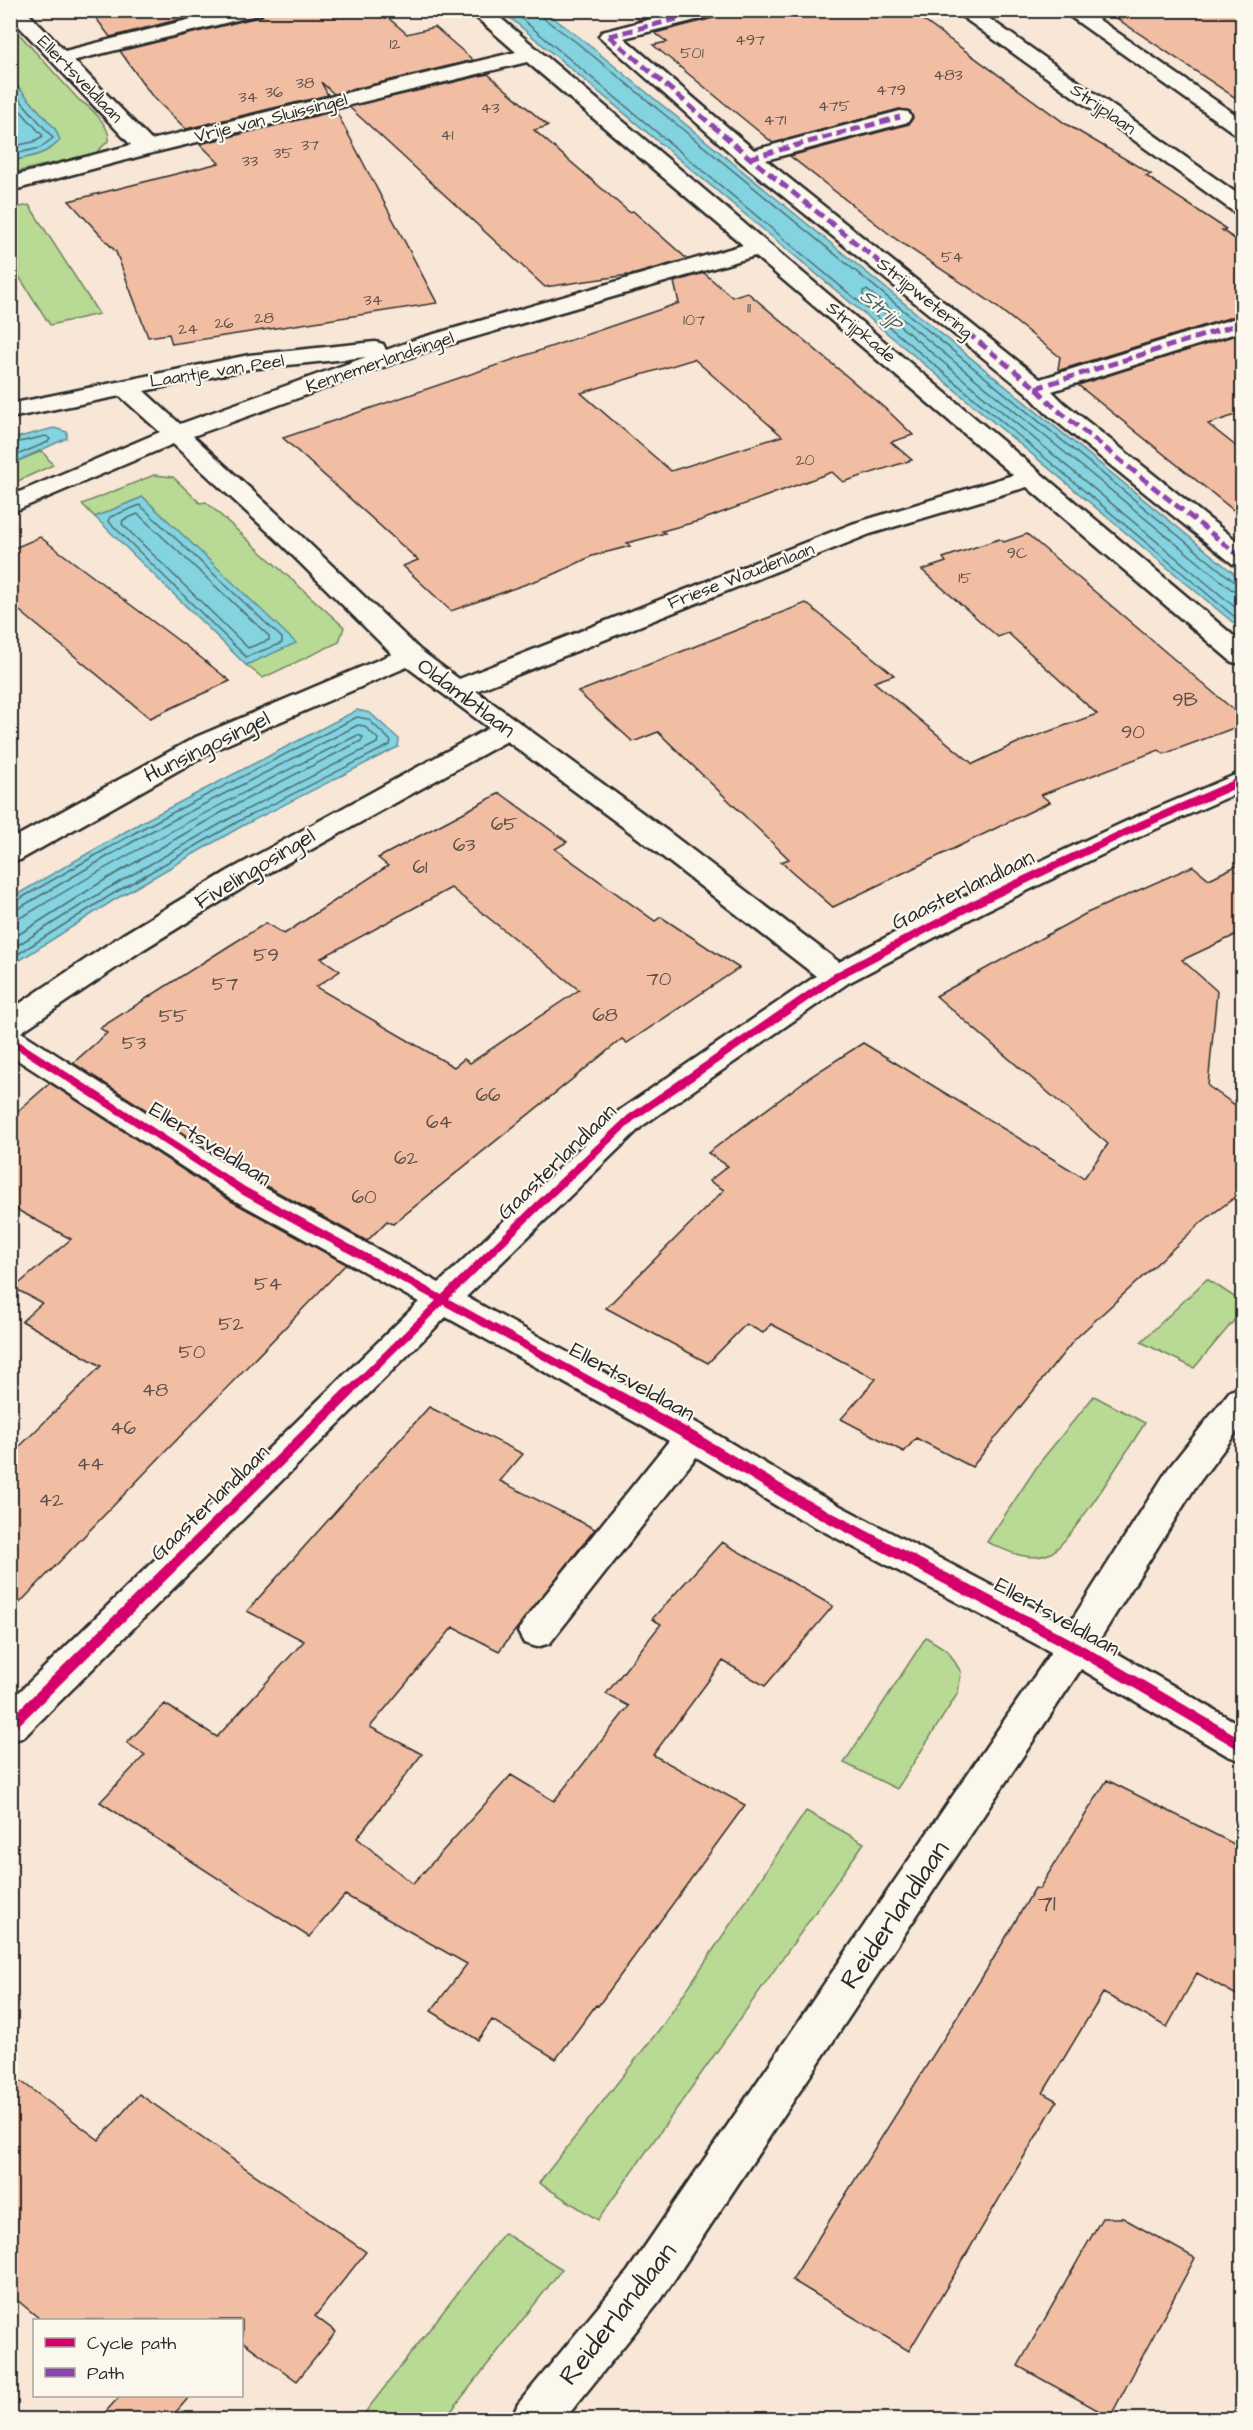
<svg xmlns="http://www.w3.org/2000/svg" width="1253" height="2430" viewBox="0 0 1253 2430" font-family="'Architects Daughter',sans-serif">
<rect width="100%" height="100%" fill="#f8e6d6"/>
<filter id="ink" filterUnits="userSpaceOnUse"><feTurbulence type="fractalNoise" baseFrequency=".0167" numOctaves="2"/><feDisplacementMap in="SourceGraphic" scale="12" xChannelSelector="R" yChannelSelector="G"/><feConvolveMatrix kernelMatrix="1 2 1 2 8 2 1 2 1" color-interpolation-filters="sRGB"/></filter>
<g filter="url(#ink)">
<!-- green -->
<path fill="#b8da94" stroke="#728260" stroke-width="1.5" d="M11,25L79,100C91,107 110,126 109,140L96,153L11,173V161C29,157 47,155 60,140L55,129L11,79Z
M29,205L99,314L50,325L11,264V209Z
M42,451L53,465L11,484V464Z
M154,475L173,477L200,503L206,502L344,627L339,642L263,678L246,665L295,643L143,497L95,517L82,504Z
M1207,1279L1242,1302V1311L1194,1368L1141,1342Z
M1094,1396L1145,1423C1129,1447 1069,1546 1049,1554C1028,1563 1005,1550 987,1542L1040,1462Z
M926,1637L948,1651L961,1672L958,1693L897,1789L844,1763Z
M806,1811L864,1843L598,2220L539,2183L665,2022Z
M504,2233L562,2269L445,2419H360Z"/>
<!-- water -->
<path fill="#84d3e0" stroke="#609098" stroke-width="1.5" d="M502,11H544L579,37L1242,580V630Z
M11,79L55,129L60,140C47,155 29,157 11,161Z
M54,428L67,432V438L11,464V439Z
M143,497L296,643L246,665L95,517Z
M357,710L370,713L399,739L398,747L242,826L114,900L11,966V898L142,822Z"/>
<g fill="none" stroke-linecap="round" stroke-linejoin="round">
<!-- shore -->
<path stroke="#4f6e73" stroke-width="1.5" d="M511,10L1242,623
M541,10L543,18L576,42L1236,583L1242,584
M10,88L53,138L40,148L10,155
M10,99L43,136L33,142L10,147
M10,444L46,436L50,439L48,442L10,458
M140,505L282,638V643L246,657L108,521L110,517Z
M138,514L269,636V640L248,648L122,524L123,520Z
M1242,592L1231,589L867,290L863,291V295L1242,613
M10,902L16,901L145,827L357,717L368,719L391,741L390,745L239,821L111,895L10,959
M10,910L19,908L148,833L358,725L364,726L378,739L377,743L236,815L107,889L10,950
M10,919L24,916C132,850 244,791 358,735L363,737L361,741L231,807L103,881L10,940"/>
</g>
<!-- building -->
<path fill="#f1bea3" stroke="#2b2b2b" stroke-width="1.5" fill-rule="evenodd" d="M90,10H216L110,37Z
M266,10H379L407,34L435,27L473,60L334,94L321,82L328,95L186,129L152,96L120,51L262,16Z
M627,10H675L639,20Z
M725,10H909L1066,124L1151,174L1146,176L1226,229L1222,230L1242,244V314L1060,370L1058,369L1060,357L988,300L897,240L790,156L909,124L913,118L910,111L899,109L773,143L653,45L667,42L655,33L721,16Z
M1104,10H1242V102Z
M488,74L548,126L534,130L629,212L633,211L687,259L635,274L545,287L349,107Z
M336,111L437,303L172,344L169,334L148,337L116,252L69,201L219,163L200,144Z
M704,273L732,297L747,292L888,411L913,435L891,442L912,460L843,482L832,472L699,521L662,531L665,533L627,543L630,546L592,556L557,573L451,611L403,566L418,560L283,438L679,303L674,282ZM694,359L782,436L671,471L581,393Z
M1242,333V413L1208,424L1242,451V517L1078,385Z
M1027,534L1242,717V725L1164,754L1159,750L1041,795L1050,802L833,907L781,862L789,859L658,732L633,742L578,692L806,603L894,675L874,682L973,764L1017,743L1097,714L1008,633L998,637L922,570L946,562L943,558L999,539L1004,542Z
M40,537L195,653L230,681L150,718L10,603V550Z
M500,793L567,842L555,849L655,921L661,917L739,968L627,1043L622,1039L393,1224L387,1221L367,1241L257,1181L73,1063L107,1033L100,1028L229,946L266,923L284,934L388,866L378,858ZM451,888L579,990L470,1063L464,1059L454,1067L316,987L340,971L321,958Z
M1242,863V932L1182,960L1217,991L1208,1086L1242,1110V1192L1203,1221L1075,1339L972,1467L916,1438L904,1452L841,1419L876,1379L771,1324L763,1333L746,1324L708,1363L606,1308L724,1190L709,1181L728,1166L708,1153L810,1077L863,1043L1084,1178L1108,1144L936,996L1087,913L1193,866L1209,879Z
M50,1083L231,1201L346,1264L10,1613V1456L101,1366L22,1321L42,1303L14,1288L71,1239L10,1206V1118Z
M429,1407L523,1454L500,1481L595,1529L499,1651L453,1627L370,1727L422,1754L357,1838L413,1884L511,1775L554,1801L629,1706L606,1694L661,1624L652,1619L722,1542L833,1606L765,1686L723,1661L653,1755L745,1805L598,2006L596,2005L556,2059L492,2020L478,2040L431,2011L467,1964L345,1895L309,1937L100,1802L145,1755L127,1743L165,1704L217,1737L304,1641L247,1611Z
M1107,1780L1242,1848V1998L1197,1973L1167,2027L1103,1993L1043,2093L1057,2101L909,2351L792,2280L986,1971L1035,1888L1039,1889Z
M10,2073L99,2140L139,2094L366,2252L315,2316L336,2332L297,2381L242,2341V2320H41L10,2294Z
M1102,2218H1123L1195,2258L1110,2417L1018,2366Z
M120,2396H190L169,2420H98Z"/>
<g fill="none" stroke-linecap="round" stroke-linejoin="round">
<defs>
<path id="lane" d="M227,10H264L261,14L60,64L53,62L50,58L53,54Z
M692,1423L704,1427L710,1437L704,1447L550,1643L537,1647L524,1643L518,1632L524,1621L680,1427Z"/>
<path id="street" d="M10,10L29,14L151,140L516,52L468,10H491L1242,643V664L1232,662L1027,487L870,534L476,691L670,833L839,962L963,897L1129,820L1242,772V791L1149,832L985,911L848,983L642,1126L466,1297L704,1427L806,1488L1068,1626L1168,1469L1230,1391L1242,1387V1425L1194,1489L1098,1642L1242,1726V1761L1228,1756L1081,1669L660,2301L564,2420H511L518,2404L628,2271L1051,1652L780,1508L680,1447L446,1317L24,1737L10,1742V1701L419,1302L232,1199L10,1055V1010L122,935L228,871L489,728L407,667L216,749L20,860L10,862V840L196,737L392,654L277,540L173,444L10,513V496L160,432L120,396L10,418V404L249,355L375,342L383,344L386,350L417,339L743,245L527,62L152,153L10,191V177L131,145L15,22L10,21ZM755,256L1013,475L852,524L459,679L420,650L295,530L193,436L433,349ZM366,357L180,424L144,391L249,369ZM507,741L650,847L816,976L620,1110L439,1283L256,1183L21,1032L144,949L249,884Z
M686,10H723L720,14L624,38L754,150L900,111L908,112L911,117L908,122L766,160L1040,379L1242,316V331L1052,391L1064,403L1242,545V566L1233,564L1046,413L1027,393L742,163L599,36L602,32Z
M953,10H977L1242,197V214L1234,212Z
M1061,10H1085L1242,119V134L1234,133Z"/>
</defs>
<!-- lane casing -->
<use href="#lane" stroke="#2b2b2b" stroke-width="5"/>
<!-- street casing -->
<use href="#street" stroke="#2b2b2b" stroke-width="5"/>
<!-- lane -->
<use href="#lane" fill="#fbf7ec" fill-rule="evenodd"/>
<!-- street -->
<use href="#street" fill="#fbf7ec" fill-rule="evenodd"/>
<!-- quiet -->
<path stroke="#8e44ad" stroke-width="5" stroke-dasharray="10 5" stroke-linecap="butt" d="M609,36L750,158L1036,388L1055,408L1242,558
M609,36L713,10
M750,158L900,117
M1036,388L1242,323"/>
<defs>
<path id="cycleway-far1" d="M10,1040L244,1191L614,1394
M347,1394L552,1192L631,1118L837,976L974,904L1139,826L1242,781"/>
<path id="cycleway" d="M611,1392L692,1437L793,1498L1075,1647L1242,1745
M10,1726L349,1392"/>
</defs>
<!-- cycleway-far1 casing -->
<use href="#cycleway-far1" stroke="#fbf7ec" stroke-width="12"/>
<!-- cycleway casing -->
<use href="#cycleway" stroke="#fbf7ec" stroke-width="15"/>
<!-- cycleway-far1 -->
<use href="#cycleway-far1" stroke="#d6006c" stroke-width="8"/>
<!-- cycleway -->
<use href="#cycleway" stroke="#d6006c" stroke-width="11"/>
</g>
</g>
<g text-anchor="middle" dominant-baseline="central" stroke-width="4.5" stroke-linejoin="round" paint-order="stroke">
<!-- far-number labels -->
<g font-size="16" fill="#5c5049">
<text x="750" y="40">497</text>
<text x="395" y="44">12</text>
<text x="692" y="53">501</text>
<text x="948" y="75">483</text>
<text x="305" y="83">38</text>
<text x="891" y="90">479</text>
<text x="274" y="92">36</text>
<text x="248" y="97">34</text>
<text x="834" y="106">475</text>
<text x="490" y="108">43</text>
<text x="775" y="120">471</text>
<text x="447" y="135">41</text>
<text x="310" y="145">37</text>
<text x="283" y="153">35</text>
<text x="250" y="161">33</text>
<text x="952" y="257">54</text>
<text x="373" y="300">34</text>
<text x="749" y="308">11</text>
<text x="264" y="318">28</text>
<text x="694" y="320">107</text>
<text x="224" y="323">26</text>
<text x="188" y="329">24</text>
<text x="805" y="460">20</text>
<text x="1017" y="553">9C</text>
<text x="965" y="578">15</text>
</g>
<!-- far-street labels -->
<g font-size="18" fill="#2b2b2b" stroke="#fbf7ec">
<text transform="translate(80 79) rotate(46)">Ellertsveldlaan</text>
<text transform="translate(1103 109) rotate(35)">Strijplaan</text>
<text transform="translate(271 118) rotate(-14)">Vrije van Sluissingel</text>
<text transform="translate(925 298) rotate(39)">Strijpwetering</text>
<text transform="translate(861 332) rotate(40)">Strijpkade</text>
<text transform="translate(380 362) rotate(-19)">Kennemerlandsingel</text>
<text transform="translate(217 371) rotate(-9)">Laantje van Peel</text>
<text transform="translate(741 576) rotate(-21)">Friese Woudenlaan</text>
</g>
<!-- far-water labels -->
<g font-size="20" font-style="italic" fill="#465d61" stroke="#fbf7ec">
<text transform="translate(882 309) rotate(40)">Strijp</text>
</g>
<!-- number labels -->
<g font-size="20" fill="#5c5049">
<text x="1185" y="700">9B</text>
<text x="1133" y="732">90</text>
<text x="504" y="824">65</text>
<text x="464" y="845">63</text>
<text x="420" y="867">61</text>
<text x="266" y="955">59</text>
<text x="659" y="979">70</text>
<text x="225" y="984">57</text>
<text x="605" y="1015">68</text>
<text x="173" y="1016">55</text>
<text x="134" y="1043">53</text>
<text x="488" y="1095">66</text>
<text x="439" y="1122">64</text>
<text x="406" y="1158">62</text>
<text x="364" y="1197">60</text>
<text x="268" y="1284">54</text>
<text x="231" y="1324">52</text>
<text x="192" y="1352">50</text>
<text x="155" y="1390">48</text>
<text x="123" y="1428">46</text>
<text x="90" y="1464">44</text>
<text x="51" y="1500">42</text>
</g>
<!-- street labels -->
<g font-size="22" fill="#2b2b2b" stroke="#fbf7ec">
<text transform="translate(466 698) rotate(37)">Oldambtlaan</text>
<text transform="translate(207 747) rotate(-26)">Hunsingosingel</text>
<text transform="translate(255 869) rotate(-31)">Fivelingosingel</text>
<text transform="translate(963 890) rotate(-26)">Gaasterlandlaan</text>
<text transform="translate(210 1144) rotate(32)">Ellertsveldlaan</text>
<text transform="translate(557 1162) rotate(-44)">Gaasterlandlaan</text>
<text transform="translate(632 1382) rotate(29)">Ellertsveldlaan</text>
<text transform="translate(210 1503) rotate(-44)">Gaasterlandlaan</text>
<text transform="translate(1057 1617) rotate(29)">Ellertsveldlaan</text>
</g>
<!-- near-number labels -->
<g font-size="24" fill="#5c5049">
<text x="1047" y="1904">71</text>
</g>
<!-- near-street labels -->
<g font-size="27" fill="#2b2b2b" stroke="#fbf7ec">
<text transform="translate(895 1915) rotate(-56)">Reiderlandlaan</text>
<text transform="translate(618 2314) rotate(-52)">Reiderlandlaan</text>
</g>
</g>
<!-- margin -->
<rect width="1253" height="2430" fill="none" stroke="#fbf7ec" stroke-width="36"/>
<rect x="18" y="18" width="1217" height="2394" fill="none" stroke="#2b2b2b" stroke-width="2" filter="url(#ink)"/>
<!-- legend -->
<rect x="33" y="2319" width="210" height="78" fill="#fbf7ec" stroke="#a8a59f" stroke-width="1.5"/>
<rect x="45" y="2338" width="30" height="9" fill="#d6006c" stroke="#a8a59f" stroke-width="1.5"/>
<text x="87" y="2349" font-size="18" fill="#2b2b2b">Cycle path</text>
<rect x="45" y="2368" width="30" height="9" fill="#8e44ad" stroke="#a8a59f" stroke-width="1.5"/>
<text x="87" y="2379" font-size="18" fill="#2b2b2b">Path</text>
</svg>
